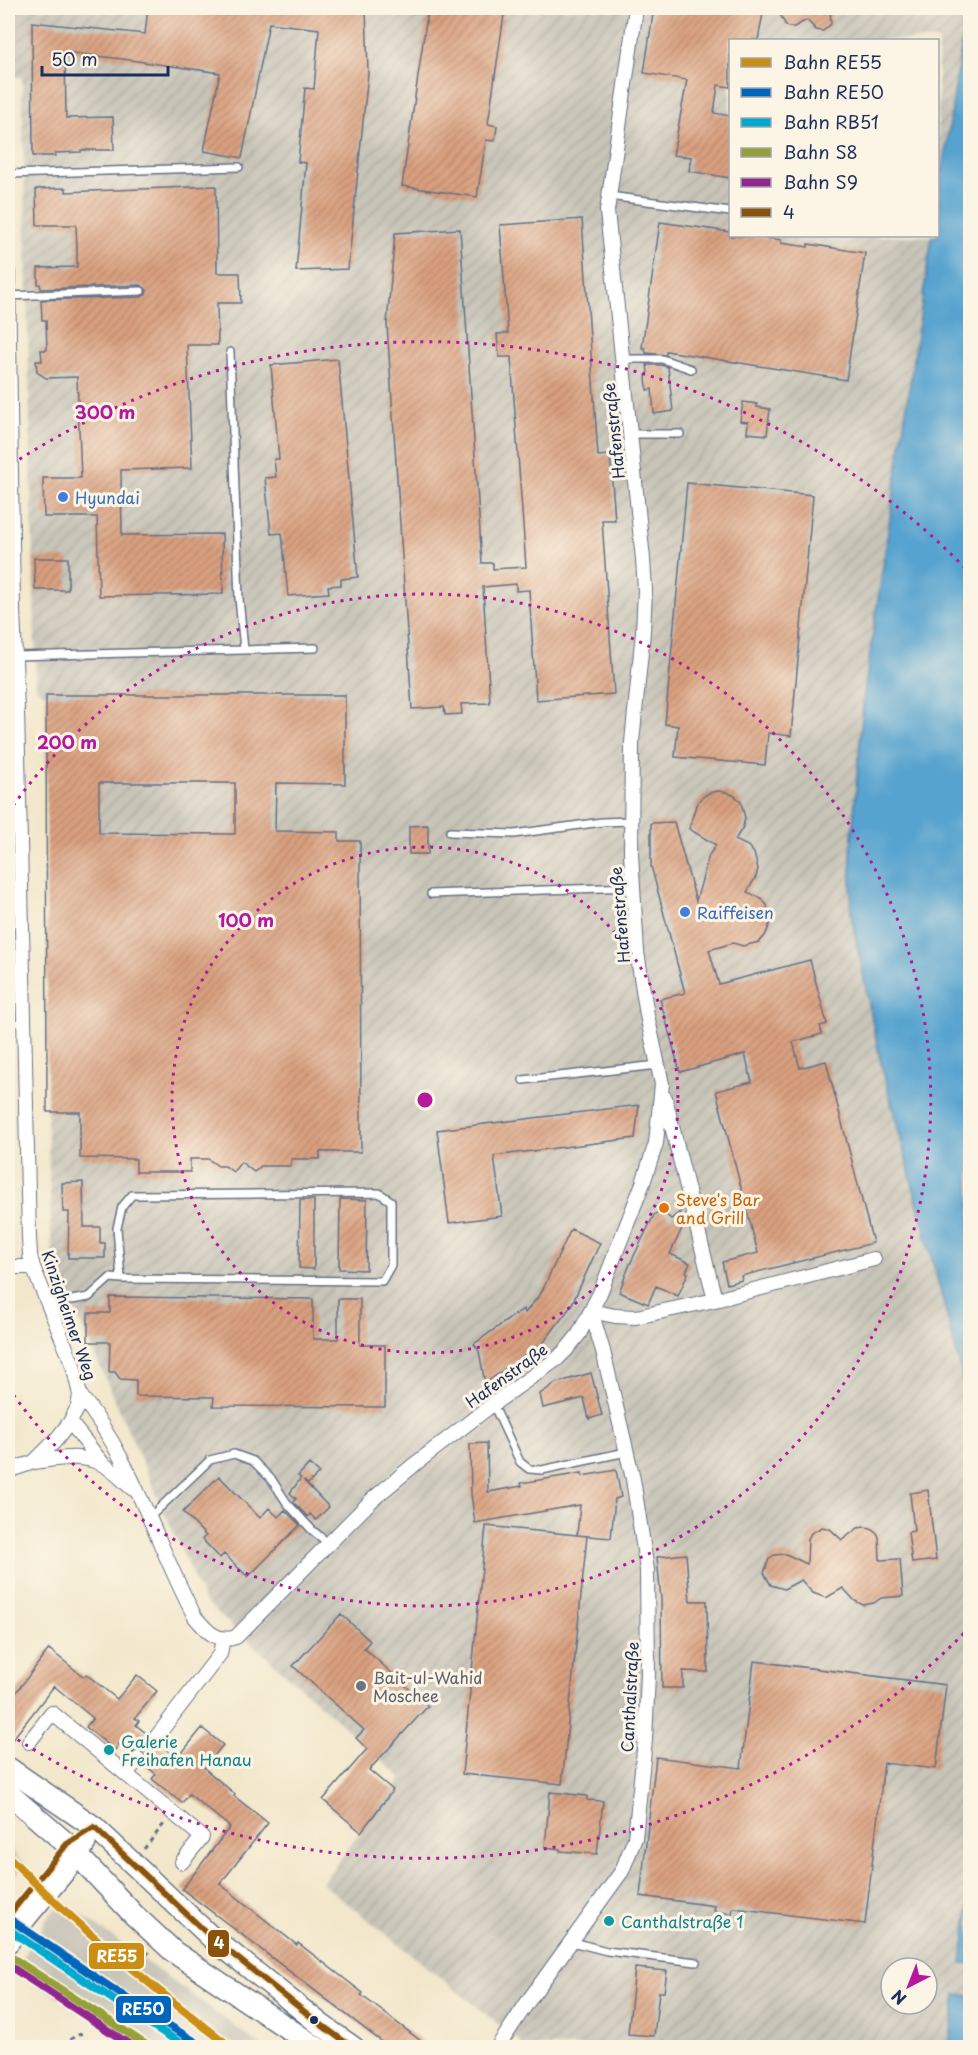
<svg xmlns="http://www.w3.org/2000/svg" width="978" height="2055" viewBox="0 0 978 2055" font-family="'Playpen Sans',sans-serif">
<defs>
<pattern id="industrial-furrows" width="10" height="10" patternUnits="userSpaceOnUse" patternTransform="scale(1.5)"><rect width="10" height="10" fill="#c8c4b8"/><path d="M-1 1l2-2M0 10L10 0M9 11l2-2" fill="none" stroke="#aba9a1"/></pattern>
<pattern id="building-hatch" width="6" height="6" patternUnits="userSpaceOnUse" patternTransform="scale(1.5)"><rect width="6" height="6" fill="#daa07f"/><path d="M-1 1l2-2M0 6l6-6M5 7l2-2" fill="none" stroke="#b0836b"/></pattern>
</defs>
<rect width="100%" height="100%" fill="#fcf5e5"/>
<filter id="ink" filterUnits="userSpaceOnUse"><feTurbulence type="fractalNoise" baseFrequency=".0167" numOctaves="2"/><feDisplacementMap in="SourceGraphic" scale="12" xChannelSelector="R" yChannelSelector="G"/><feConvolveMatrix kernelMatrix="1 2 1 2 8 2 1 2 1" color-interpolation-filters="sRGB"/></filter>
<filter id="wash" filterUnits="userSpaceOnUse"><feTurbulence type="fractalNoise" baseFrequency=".008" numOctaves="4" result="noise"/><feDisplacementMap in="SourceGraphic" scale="24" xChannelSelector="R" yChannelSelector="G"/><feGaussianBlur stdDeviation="1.35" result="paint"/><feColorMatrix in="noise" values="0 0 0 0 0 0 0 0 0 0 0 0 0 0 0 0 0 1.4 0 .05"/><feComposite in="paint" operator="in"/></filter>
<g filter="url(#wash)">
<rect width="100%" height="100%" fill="#f2e7cb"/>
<!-- industrial -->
<path fill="url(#industrial-furrows)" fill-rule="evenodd" d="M8,8H967L938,202V40H730V236H932L864,694L851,848L894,1112L961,1370L970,1421V1896L962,1963L970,1964V1996L956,1995L949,2047H519L522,2043L322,1883L402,1778L204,1601L52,1259L47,1112L46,695L36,688L22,77H8ZM891,1968H927V2004H891Z"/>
<!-- railway -->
<path fill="#c8c4b8" d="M8,1843L24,1866L8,1883Z
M63,1901L263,2047H264H138L14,1969L39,1933L47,1918Z"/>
<!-- water -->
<path fill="#57a3cf" stroke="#396996" stroke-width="1.5" d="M967,8H970V1421L961,1370L880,1059L851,914V848L864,694L932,236H938V202Z
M970,1896V1964H962Z
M956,1994L970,1996V2047H949Z"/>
<g id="blocks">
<!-- building -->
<path fill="url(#building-hatch)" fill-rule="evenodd" d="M148,8H366L368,73L348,269L296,271L306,163L298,162L305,88L314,89L319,29L269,23L242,158L204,151L220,73L130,60L65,52L66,118L113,117L114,150H81V152L55,153V156H33L32,22L145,34Z
M428,8H505L488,124L497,126L495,141L486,140L477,197L402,186Z
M654,8H764L758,40H730V87L718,85L714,113L730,116V178L689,171L691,157L673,155L687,80L644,73Z
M777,8H830L831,24L823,31L816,30L807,20L794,27H788L785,24Z
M216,186L217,273H240L241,303H217L218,345H187L192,468L121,470L122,535L222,534L223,594L99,596L97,517H44L43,478H81L77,377L46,378L37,372L36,361H42L41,350H47L46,320H42L41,300L141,297L146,294L147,290L141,285L41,289L40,284H38V268L77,267V250L76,225H37L36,189L66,188V192Z
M582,219L598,456L610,455L615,520H602L614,694L536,700L529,590L516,591V584L483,587L490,703L461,704L462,714L445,715L444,707L412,709L387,324L395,233L460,229L482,563H493V569L526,567L511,357H499L497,334L508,333L500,225Z
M660,222L730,232V236H753L781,240V243L808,247V244L865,253L846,380L666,351V355L646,353L645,348H642Z
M338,359L358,577L341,579V585L328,586L329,593L288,596L282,533L271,534L265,478L276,477L274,459H279L271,365Z
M647,365H661L668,367L673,411L654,414L652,389L647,390L646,375L648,372Z
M743,402L757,404V407L770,409L767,435L747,433L748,422L740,421Z
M687,483L813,495L791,736L768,733L765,765L675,757L678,726L665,724Z
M34,558H68V590H35Z
M46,695H345V784L276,783L275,831L339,832V841H360L361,1152H320V1159H291V1166H261L254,1172L241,1162L233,1172L225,1166H218L208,1159H190V1172H136V1159L80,1158V1112H47ZM99,783H235V834L99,833Z
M718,791L726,792L735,796L741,802L745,818L743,827L735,840L748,846L754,853L758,869L756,877L747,892L761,898L767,905L771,921L765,936L759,942L743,946L733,943L709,950L719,984L810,960L827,1024L820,1026L822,1034L793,1042L800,1068L826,1061L873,1243L741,1276L742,1280L727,1284L722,1262L758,1253L716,1091L752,1082L745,1054L680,1072L660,999L685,993L651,866V823L674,822L696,901L709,855L716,845L689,829L696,805L701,798L709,793Z
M428,825V854H409V826Z
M639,1105L635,1138L494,1156L502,1216L449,1223L437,1130Z
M83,1182L84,1227H100V1243H105V1258H68L69,1212H63L62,1183Z
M340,1199L367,1200L366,1270L339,1269Z
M300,1200H314V1269L299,1268Z
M661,1210L671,1219L680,1212L683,1226L670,1254L690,1263L686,1272L688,1273L678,1296L656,1286L648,1304L619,1292L630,1264L654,1215Z
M571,1229L600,1243L571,1306L544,1342L485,1383L479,1351L474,1344L523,1309L525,1313L541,1293Z
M110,1297L313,1299V1339H338V1299H360V1345H385V1407L213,1406L214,1397L136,1396V1380L120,1379L115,1372H109L110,1342H88V1313H110Z
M591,1373L602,1415L589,1419L584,1398L543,1408L540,1394L556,1383Z
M487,1443L488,1492L522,1486L521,1483L582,1473V1476L616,1470L621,1497L615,1499L611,1538L577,1535L580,1505L475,1523L471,1494L470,1444Z
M309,1464L319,1473L308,1484L303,1480L329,1507L316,1520L310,1514L308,1517L293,1502L296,1499L290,1493L301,1478L298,1476Z
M219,1476L260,1518L269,1508L278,1517L285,1510L300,1525L248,1577L224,1554L220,1558L202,1539L206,1536L183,1512Z
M928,1490L936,1560L912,1563L908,1532L914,1531L910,1493Z
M486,1526L587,1536L562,1784L462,1774Z
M822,1527L830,1529L842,1540L858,1528L864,1527L871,1528L877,1533L879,1537L880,1560L900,1559L903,1596L881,1598L874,1603L863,1605L855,1601L843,1588L826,1598L813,1593L801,1580L784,1589L771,1585L764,1573L769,1559L774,1555L786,1554L807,1564L808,1539L811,1533Z
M686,1554L690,1601H707L708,1672L683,1671V1688H662L661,1600L657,1557Z
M341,1614L370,1641L364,1648L428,1706L369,1770L393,1790L361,1832L323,1800L367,1749L356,1738L364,1730L293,1666Z
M49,1649L84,1677L86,1674L117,1699L137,1675L157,1691L135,1718L139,1721L136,1725L147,1734L146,1743L149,1747L157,1748L161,1746L172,1754L175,1750L181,1754L202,1728L223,1745L204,1768L235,1794L234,1796L268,1823L220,1884L297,1945L298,1943L363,1993L361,1995L430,2048H390L182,1889L230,1827L189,1794L182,1803L152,1779L156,1774L145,1765L147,1756L143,1752L135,1750L131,1754L119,1744L115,1750L86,1727L93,1718L54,1686L8,1745V1703Z
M754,1661L946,1685L936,1769L884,1763L865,1924L733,1908L732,1914L714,1911L715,1906L640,1896L656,1757L741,1768Z
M550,1792L587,1796V1800L603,1801L597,1854L560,1851V1849L545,1847Z
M635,1968L667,1971L664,1992H659L654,2036L628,2034Z"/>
</g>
</g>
<g filter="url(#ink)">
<use href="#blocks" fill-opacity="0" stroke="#666f84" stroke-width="1.5"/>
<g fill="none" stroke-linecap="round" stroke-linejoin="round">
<!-- minor-tunnel -->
<path stroke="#c7c2b5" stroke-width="14" stroke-dasharray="14 7" stroke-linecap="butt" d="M138,1759L154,1740"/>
<defs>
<path id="service" d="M8,174L239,167
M609,196L730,212
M8,296L141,291
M230,352L239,598L244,650
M622,359H662L691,369
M630,434H680
M15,656L315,648
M450,832L514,834L602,822L630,821
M431,894L632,887
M523,1080L658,1065
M48,1304L89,1297L110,1278L121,1279L382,1281L391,1265V1201L379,1193L132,1195L122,1207L117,1228L121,1279
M493,1404L520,1462L529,1469L542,1470L626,1452
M149,1518L210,1460L234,1454L253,1461L272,1480L287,1503L312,1530L328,1543
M572,1942L607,1951L696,1962"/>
<path id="minor" d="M8,272L13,608L17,710L29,1238L30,1255L33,1267L73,1365L80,1395L78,1407L70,1422L56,1440L34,1462L8,1471
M665,1098L715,1300
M8,1267H33
M591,1311L615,1316L636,1317L715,1300L874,1259
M80,1395C133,1460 156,1544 195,1617C206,1630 217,1644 236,1637L373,1499L415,1464L493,1404L557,1359L567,1349L579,1334L600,1293L643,1183L656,1143L662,1084L647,1015L637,952L631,854L632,742L643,632L645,590L643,559L607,211L636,8
M70,1422L103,1464
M34,1462C58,1459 82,1453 104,1465C115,1471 124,1482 133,1489
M154,1740L220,1654L223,1639
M29,1742L52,1713L202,1837L182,1862
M126,1774L138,1759
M497,2048L531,1997L622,1871L635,1838L645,1740L648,1675L647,1570L633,1479L603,1351L591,1311"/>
<path id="primary" d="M8,1768L94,1827L211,1937L320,2024L354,2048
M8,1793L67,1844L134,1915L174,1952L317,2048
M8,1942L26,1917L78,1855L85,1843"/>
</defs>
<!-- service casing -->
<use href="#service" stroke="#666f84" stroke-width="10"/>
<!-- minor casing -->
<use href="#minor" stroke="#666f84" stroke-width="16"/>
<!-- primary casing -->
<use href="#primary" stroke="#666f84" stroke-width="24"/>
<!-- path -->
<path stroke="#666f84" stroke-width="3" stroke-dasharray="4.5 4.5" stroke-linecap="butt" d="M144,1849L164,1824
M140,1962L149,1952
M54,2048L82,2033"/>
<!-- service -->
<use href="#service" stroke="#fff" stroke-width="7"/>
<!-- minor -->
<use href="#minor" stroke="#fff" stroke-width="14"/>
<!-- primary -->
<use href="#primary" stroke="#fff" stroke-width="21"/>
<defs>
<path id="bus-1" d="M94,1827L211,1937L320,2024L353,2048
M8,1916L67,1844L94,1827"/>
</defs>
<!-- bus-1 casing -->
<use href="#bus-1" stroke="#fcf5e5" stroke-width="10"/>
<!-- bus-1 -->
<use href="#bus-1" stroke="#8a520c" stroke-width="6"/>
<defs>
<path id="rail-1" d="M8,1856C77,1927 154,1988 232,2048"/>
<path id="rail-2" d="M8,1918L141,2008L205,2048"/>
<path id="rail-3" d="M8,1929L136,2015L188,2048"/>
<path id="rail-4" d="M8,1955L151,2048"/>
<path id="rail-5" d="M8,1965L135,2048"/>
</defs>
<!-- rail-1 casing -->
<use href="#rail-1" stroke="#fcf5e5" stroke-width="12"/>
<!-- rail-2 casing -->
<use href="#rail-2" stroke="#fcf5e5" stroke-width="12"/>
<!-- rail-3 casing -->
<use href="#rail-3" stroke="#fcf5e5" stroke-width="12"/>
<!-- rail-4 casing -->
<use href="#rail-4" stroke="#fcf5e5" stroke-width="12"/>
<!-- rail-5 casing -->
<use href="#rail-5" stroke="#fcf5e5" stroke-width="12"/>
<!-- rail-1 -->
<use href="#rail-1" stroke="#cb8e13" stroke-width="8"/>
<!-- rail-2 -->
<use href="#rail-2" stroke="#0065bd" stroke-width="8"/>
<!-- rail-3 -->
<use href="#rail-3" stroke="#00a9ce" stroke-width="8"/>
<!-- rail-4 -->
<use href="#rail-4" stroke="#95a138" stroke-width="8"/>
<!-- rail-5 -->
<use href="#rail-5" stroke="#91268f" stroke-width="8"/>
</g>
</g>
<!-- distance rings -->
<g fill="none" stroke="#b5179e" stroke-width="3" stroke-dasharray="3 6">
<circle cx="425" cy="1100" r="253"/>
<path d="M8 813A506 506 0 1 1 8 1387"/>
<path d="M970 1627A758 758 0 0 1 12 1736M12 464A758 758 0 0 1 970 573"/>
</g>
<!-- markers -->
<g fill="#3f7fe0" stroke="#fcf5e5" stroke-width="2">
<circle cx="63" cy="497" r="6"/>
<circle cx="685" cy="912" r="6"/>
</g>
<circle fill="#e8710a" stroke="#fcf5e5" stroke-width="2" cx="664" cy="1208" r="6"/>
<circle fill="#6b7280" stroke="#fcf5e5" stroke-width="2" cx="361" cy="1686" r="6"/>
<g fill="#0f9aa8" stroke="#fcf5e5" stroke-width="2">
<circle cx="109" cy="1750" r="6"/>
<circle cx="609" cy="1921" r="6"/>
</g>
<circle fill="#1b2f5e" stroke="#fcf5e5" stroke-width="2" cx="314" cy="2020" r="5"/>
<g text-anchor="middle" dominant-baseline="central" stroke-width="6" stroke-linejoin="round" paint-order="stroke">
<!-- street labels -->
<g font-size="16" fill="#1b2f5e" stroke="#fcf5e5">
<text transform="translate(613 431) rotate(-96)">Hafenstraße</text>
<text transform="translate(619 915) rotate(-95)">Hafenstraße</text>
<text transform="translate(70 1315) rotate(71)">Kinzigheimer Weg</text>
<text transform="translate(506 1375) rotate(-36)">Hafenstraße</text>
<text transform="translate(629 1697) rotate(-87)">Canthalstraße</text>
</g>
<!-- shop labels -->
<g font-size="16" fill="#366cbe" stroke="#fcf5e5" text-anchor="start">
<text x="75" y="497">Hyundai</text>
<text x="697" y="912">Raiffeisen</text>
</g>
<!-- food labels -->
<g font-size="16" fill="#c56008" stroke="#fcf5e5" text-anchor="start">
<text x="676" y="1199">Steve's Bar<tspan x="676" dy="18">and Grill</tspan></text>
</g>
<!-- worship labels -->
<g font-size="16" fill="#5b616d" stroke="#fcf5e5" text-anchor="start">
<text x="373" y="1677">Bait-ul-Wahid<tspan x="373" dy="18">Moschee</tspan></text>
</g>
<!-- culture labels -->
<g font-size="16" fill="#0d838f" stroke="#fcf5e5" text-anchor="start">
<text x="121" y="1741">Galerie<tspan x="121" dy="18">Freihafen Hanau</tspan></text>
<text x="621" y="1921">Canthalstraße 1</text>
</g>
</g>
<circle cx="425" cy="1100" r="9" fill="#b5179e" stroke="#fcf5e5" stroke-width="3"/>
<g font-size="18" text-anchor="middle" font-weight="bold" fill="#b5179e" stroke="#fcf5e5" stroke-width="6" stroke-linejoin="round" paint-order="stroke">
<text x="105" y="419">300 m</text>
<text x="67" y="749">200 m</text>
<text x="246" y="927">100 m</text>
</g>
<g stroke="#fcf5e5" stroke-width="2">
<rect x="207" y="1929" width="23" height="29" rx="6" fill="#8a520c"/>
<rect x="88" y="1942" width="57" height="28" rx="6" fill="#cb8e13"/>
<rect x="115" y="1995" width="57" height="29" rx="6" fill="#0065bd"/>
</g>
<g font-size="16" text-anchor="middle" font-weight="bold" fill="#fff">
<text x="219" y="1949">4</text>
<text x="117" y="1962">RE55</text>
<text x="143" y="2015">RE50</text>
</g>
<!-- margin -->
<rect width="978" height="2055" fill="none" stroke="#fcf5e5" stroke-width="30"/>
<!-- legend -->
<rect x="729" y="39" width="210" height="198" fill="#fcf5e5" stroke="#a2a6af" stroke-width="1.5"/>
<rect x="741" y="58" width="30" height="9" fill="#cb8e13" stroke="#a2a6af" stroke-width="1.5"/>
<text x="783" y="69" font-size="18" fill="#1b2f5e">Bahn RE55</text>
<rect x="741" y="88" width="30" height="9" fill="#0065bd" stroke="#a2a6af" stroke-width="1.5"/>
<text x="783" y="99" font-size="18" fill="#1b2f5e">Bahn RE50</text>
<rect x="741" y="118" width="30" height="9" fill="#00a9ce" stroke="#a2a6af" stroke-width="1.5"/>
<text x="783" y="129" font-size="18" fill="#1b2f5e">Bahn RB51</text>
<rect x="741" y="148" width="30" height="9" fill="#95a138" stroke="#a2a6af" stroke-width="1.5"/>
<text x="783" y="159" font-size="18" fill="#1b2f5e">Bahn S8</text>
<rect x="741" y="178" width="30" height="9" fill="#91268f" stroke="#a2a6af" stroke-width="1.5"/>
<text x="783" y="189" font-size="18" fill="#1b2f5e">Bahn S9</text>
<rect x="741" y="208" width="30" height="9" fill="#8a520c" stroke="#a2a6af" stroke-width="1.5"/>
<text x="783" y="219" font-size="18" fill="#1b2f5e">4</text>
<!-- north arrow -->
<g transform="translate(909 1986) rotate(222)"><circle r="28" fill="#fcf5e5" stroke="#a2a6af" stroke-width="1.5"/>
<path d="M0-4.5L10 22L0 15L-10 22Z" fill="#b5179e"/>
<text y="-9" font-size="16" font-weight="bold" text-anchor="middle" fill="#1b2f5e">N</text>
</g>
<!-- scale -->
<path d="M42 66v9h126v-9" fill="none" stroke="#1b2f5e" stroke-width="3"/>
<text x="51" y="66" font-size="18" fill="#1b2f5e" stroke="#fcf5e5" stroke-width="4.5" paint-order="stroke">50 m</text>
</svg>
